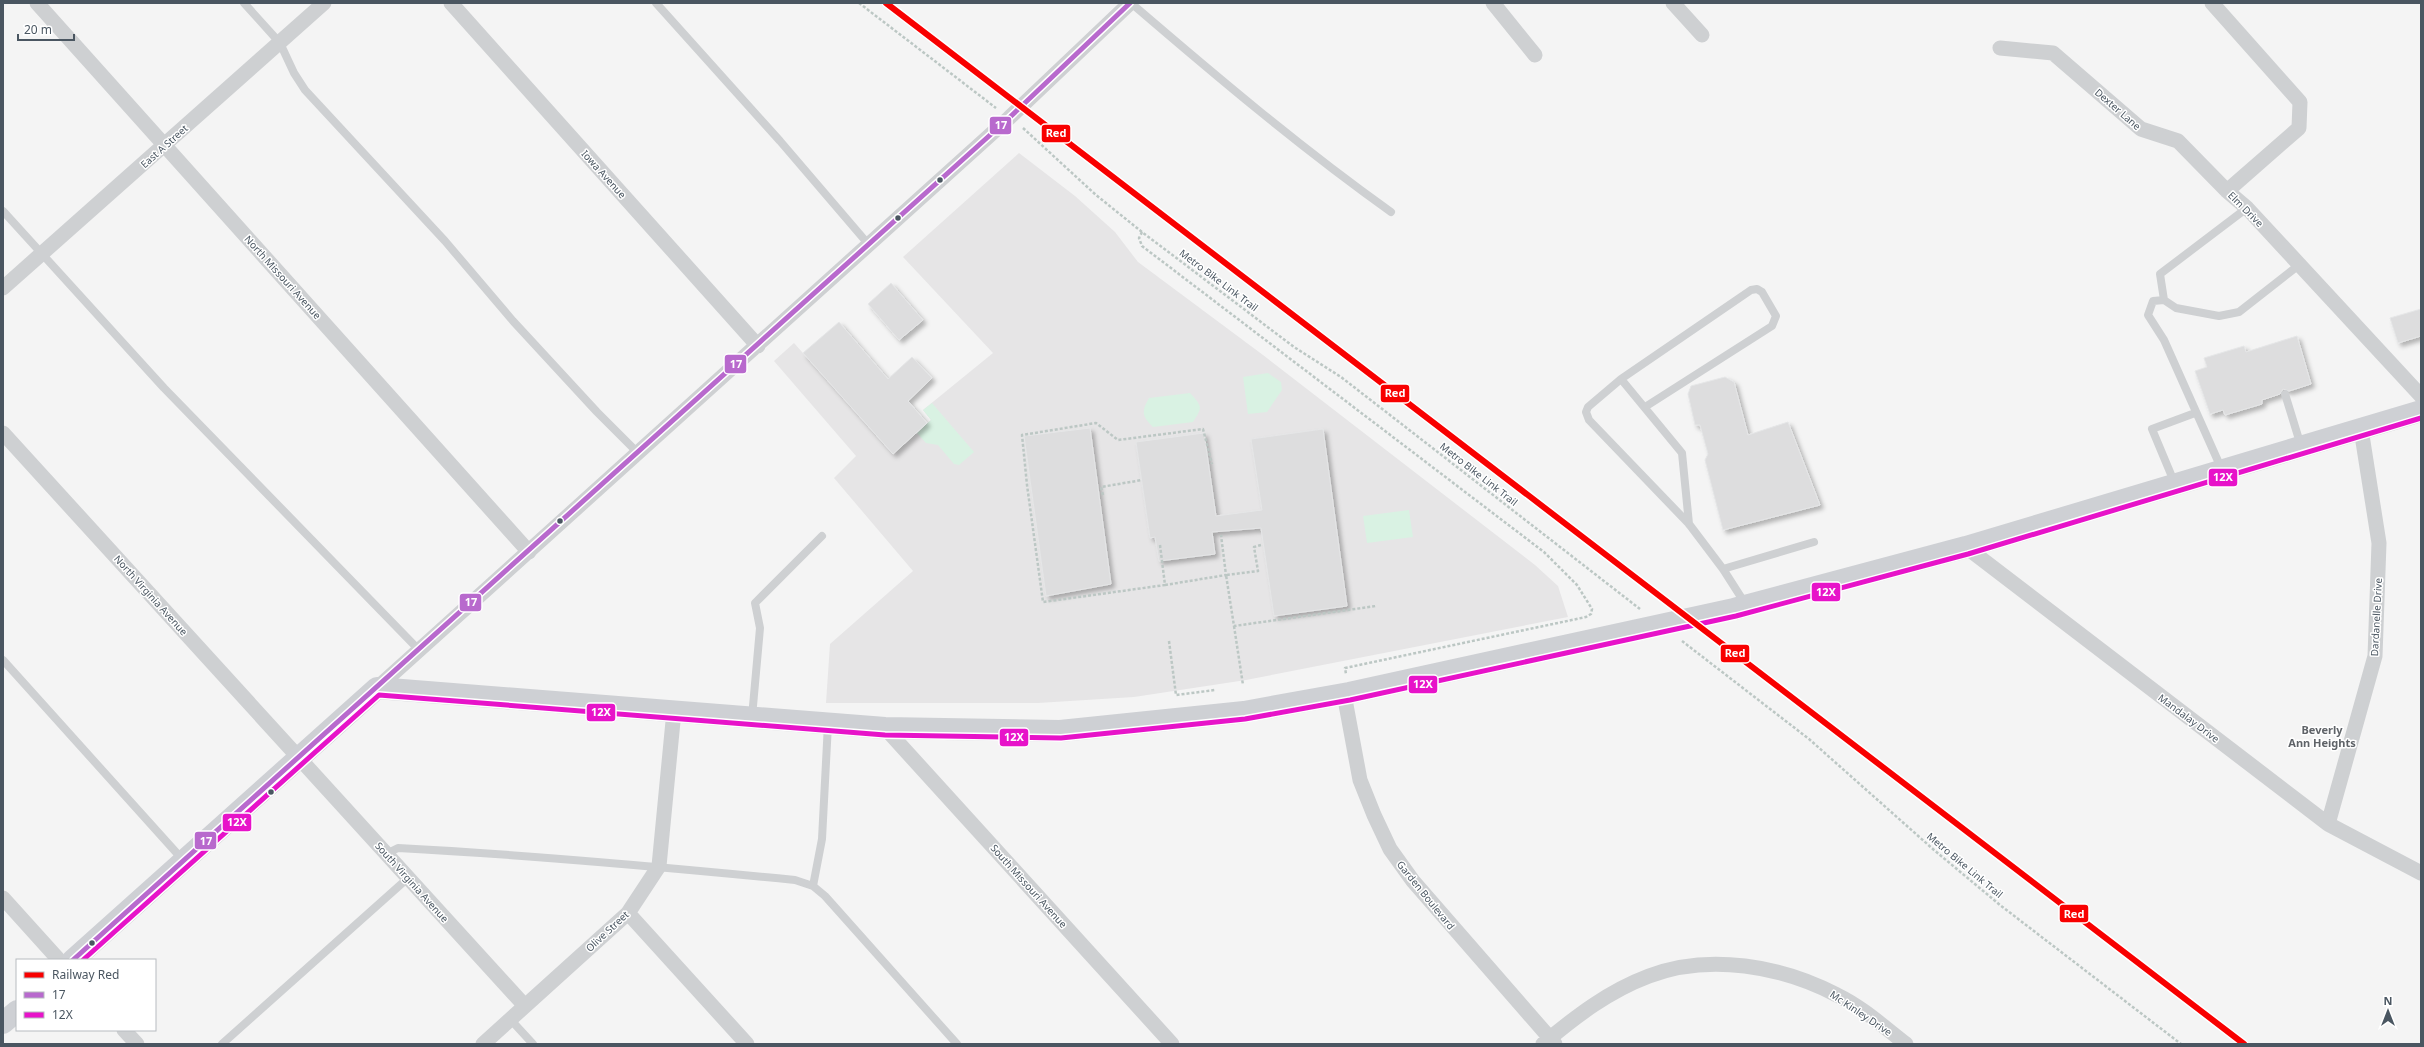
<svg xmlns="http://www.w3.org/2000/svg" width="2424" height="1047" viewBox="0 0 2424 1047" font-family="'Noto Sans',sans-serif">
<defs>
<filter id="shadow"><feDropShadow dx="3.5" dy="3.5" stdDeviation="2" flood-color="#0004"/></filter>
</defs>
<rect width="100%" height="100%" fill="#f4f4f4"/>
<!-- education -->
<path fill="#e6e5e6" d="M1019,153L1075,196L1115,232L1138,262L1263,355L1535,565L1558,586L1568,617L1246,680L1134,697L1038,703H826L830,644L913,571L834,478L856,456L774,361L794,343L893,454L931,420L923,410L993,353L903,257Z"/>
<!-- green -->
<path fill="#d9f2e3" d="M1268,373L1281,382L1282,390L1267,412L1248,414L1243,377Z
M1190,393C1202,406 1203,407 1193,422L1153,427C1142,416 1141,412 1149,398Z
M932,403L974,452L959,465L954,464L938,445L926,443L917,433L931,420L923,410Z
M1409,510L1413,537L1367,543L1363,516Z"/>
<!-- building -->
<path fill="#ddddde" stroke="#e5e6e7" filter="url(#shadow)" d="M891,283L923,320L899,340L868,304Z
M2421,309V336L2398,343L2390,318Z
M839,322L888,379L912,357L932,378L908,401L927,423L893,454L803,353Z
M2297,336L2311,384L2289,391L2283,389L2280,394L2262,400V404L2225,415L2223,410L2210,414L2195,371L2207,367L2204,358L2244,346L2246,352Z
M1725,377L1734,382L1748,435L1788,422L1820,505L1723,530L1705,460L1708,454L1700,425H1695L1688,394L1691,386Z
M1090,428L1111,584L1046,596L1024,436Z
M1323,429L1347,606L1274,616L1261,528L1212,532L1215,554L1159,561L1155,537L1150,538L1136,442L1204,433L1216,516L1262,510L1251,439Z"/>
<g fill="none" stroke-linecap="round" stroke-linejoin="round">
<!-- path -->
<path stroke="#bcc7c4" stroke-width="2.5" stroke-dasharray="3 2" stroke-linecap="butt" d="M859,3L996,108
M1023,128L1096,195L1142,232L1294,347L1341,377L1640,609
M1142,232L1139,238L1142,246L1544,552L1577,585L1592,609L1591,614L1586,617L1345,668L1346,674
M1103,495L1101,487L1142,480
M1160,545L1165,585L1043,602L1027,485L1022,435L1096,423L1118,440L1203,429L1212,464
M1261,545L1254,547L1258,571L1226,575L1234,626L1376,606
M1165,585L1226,575L1221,535
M1234,626L1243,685
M1169,641L1176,695L1215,690
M1682,641L1809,739L1934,850L2000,905L2181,1044"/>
<!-- lane -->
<path stroke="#ced0d2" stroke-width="8" d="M244,3L280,43L294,73L305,90L445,241L513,321L597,412L638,453
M656,3L780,141L869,245
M1131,3C1216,76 1300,147 1391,212
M3,211L164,388L419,650
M2164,300L2176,308L2219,316L2239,312L2299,265
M1621,379L1682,453L1689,524
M2285,394L2301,446
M1645,407L1772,326L1776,316L1762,292L1757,289L1751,290L1621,379L1588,407L1586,412L1589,420L1689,524L1723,569L1746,605
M2222,470L2164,340L2148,315L2153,301L2164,300L2160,274L2247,208
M2175,484L2152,429L2195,413
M1723,569L1814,542
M3,660L183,860
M752,717L760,628L755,603L822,536
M386,854L398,848C531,855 663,867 795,880L813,886L825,896L957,1044
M813,886L822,839L828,724
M510,1019L533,1044
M222,1044L408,878"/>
<!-- street -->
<path stroke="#ced0d2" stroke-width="15" d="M37,3L529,552
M451,3L758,346
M1493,3L1535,55
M1673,3L1702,35
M2212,3L2300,102L2299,128L2227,191L2247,208L2421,396
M2000,48L2053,53L2141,129L2178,141L2227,191
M3,288L324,3
M3,433L525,1006
M1966,547L2328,824L2421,873
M377,688L1009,118L1130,3
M1344,694L1360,780L1374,815L1390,849L1413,881L1555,1044
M885,728L1172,1044
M2328,824L2375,656L2379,543L2361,429
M3,898L59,960
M628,913L747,1044
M124,1030L137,1044
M483,1044L628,913L659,866L674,711
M1543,1044C1576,1016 1609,991 1649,976C1709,953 1782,966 1837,995C1862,1007 1884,1027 1906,1044"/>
<!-- secondary -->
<path stroke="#ced0d4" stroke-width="22" d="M73,960L377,688L885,728L1060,731L1244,712L1349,693L1734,609L1966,547L2421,411
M3,1023L17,1011"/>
<defs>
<path id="bus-1" d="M73,960L1009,118L1130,3"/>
<path id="bus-2" d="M83,960L379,695L885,735L1061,738L1245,719L1350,700L1736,616L1968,554L2421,418"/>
</defs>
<!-- bus-1 casing -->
<use href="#bus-1" stroke="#fff" stroke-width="8"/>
<!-- bus-2 casing -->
<use href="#bus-2" stroke="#fff" stroke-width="8"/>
<!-- bus-1 -->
<use href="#bus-1" stroke="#b869cd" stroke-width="5"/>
<!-- bus-2 -->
<use href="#bus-2" stroke="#e713c9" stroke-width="5"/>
<defs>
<path id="rail-1" d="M886,3L2244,1044"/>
</defs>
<!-- rail-1 casing -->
<use href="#rail-1" stroke="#fff" stroke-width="9"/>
<!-- rail-1 -->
<use href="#rail-1" stroke="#f80000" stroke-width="6"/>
</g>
<!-- markers -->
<g fill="#4a5661" stroke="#fff" stroke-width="1.5">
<circle cx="940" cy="180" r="3.5"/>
<circle cx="898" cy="218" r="3.5"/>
<circle cx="560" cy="521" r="3.5"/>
<circle cx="271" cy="792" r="3.5"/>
<circle cx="92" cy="943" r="3.5"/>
</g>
<g text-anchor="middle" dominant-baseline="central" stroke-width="3" stroke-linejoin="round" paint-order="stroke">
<!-- street labels -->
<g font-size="10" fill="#4a5661" stroke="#fff">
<text transform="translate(2118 109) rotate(41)">Dexter Lane</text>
<text transform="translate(164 146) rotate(-42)">East A Street</text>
<text transform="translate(604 174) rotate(48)">Iowa Avenue</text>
<text transform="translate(2246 209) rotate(45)">Elm Drive</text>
<text transform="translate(283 277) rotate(48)">North Missouri Avenue</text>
<text transform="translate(1219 280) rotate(37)">Metro Bike Link Trail</text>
<text transform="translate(1479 474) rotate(38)">Metro Bike Link Trail</text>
<text transform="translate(151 595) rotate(48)">North Virginia Avenue</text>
<text transform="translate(2376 617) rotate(-87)">Dardanelle Drive</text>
<text transform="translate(2189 718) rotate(37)">Mandalay Drive</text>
<text transform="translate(1965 865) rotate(40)">Metro Bike Link Trail</text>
<text transform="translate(412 882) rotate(48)">South Virginia Avenue</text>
<text transform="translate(1029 886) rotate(48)">South Missouri Avenue</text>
<text transform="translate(1426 895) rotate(51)">Garden Boulevard</text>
<text transform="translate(607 931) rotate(-43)">Olive Street</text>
<text transform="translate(1861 1013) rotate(34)">Mc Kinley Drive</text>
</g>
<!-- neighbourhood labels -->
<g font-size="11" font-weight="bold" fill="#5f6368" stroke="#fff">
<text x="2322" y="729">Beverly<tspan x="2322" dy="13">Ann Heights</tspan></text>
</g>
</g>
<g stroke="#fff" stroke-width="1.5">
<rect x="989" y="116" width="23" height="19" rx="4" fill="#b869cd"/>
<rect x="1041" y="124" width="30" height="19" rx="4" fill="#f80000"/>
<rect x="724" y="354" width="23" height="20" rx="4" fill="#b869cd"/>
<rect x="1380" y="384" width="30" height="19" rx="4" fill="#f80000"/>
<rect x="2208" y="468" width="30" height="19" rx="4" fill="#e713c9"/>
<rect x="1811" y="582" width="30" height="20" rx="4" fill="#e713c9"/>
<rect x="459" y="593" width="23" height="19" rx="4" fill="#b869cd"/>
<rect x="1720" y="644" width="30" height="19" rx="4" fill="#f80000"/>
<rect x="1408" y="675" width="30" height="19" rx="4" fill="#e713c9"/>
<rect x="586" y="703" width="30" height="19" rx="4" fill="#e713c9"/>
<rect x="999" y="728" width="30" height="19" rx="4" fill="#e713c9"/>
<rect x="222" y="813" width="30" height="19" rx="4" fill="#e713c9"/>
<rect x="194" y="831" width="23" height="19" rx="4" fill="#b869cd"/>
<rect x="2059" y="904" width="30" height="19" rx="4" fill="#f80000"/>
</g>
<g font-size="11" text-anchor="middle" font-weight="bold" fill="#fff">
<text x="1001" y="129">17</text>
<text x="1056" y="137">Red</text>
<text x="736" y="368">17</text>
<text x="1395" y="397">Red</text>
<text x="2223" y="481">12X</text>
<text x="1826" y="596">12X</text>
<text x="471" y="606">17</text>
<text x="1735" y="657">Red</text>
<text x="1423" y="688">12X</text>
<text x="601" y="716">12X</text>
<text x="1014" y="741">12X</text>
<text x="237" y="826">12X</text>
<text x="206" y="845">17</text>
<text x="2074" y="918">Red</text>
</g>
<!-- border -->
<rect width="2424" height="1047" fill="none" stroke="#4a5661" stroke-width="8"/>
<!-- legend -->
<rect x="16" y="959" width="140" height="72" fill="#ffffff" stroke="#b7bbc0"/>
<rect x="24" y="972" width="20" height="6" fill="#f80000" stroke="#b7bbc0"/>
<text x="52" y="979" font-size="12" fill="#4a5661">Railway Red</text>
<rect x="24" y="992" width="20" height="6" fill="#b869cd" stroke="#b7bbc0"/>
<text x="52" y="999" font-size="12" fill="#4a5661">17</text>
<rect x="24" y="1012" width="20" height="6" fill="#e713c9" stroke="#b7bbc0"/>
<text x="52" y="1019" font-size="12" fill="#4a5661">12X</text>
<!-- north arrow -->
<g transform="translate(2388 1011)" stroke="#ffffff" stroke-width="3" paint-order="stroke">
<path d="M0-3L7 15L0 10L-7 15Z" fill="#4a5661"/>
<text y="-6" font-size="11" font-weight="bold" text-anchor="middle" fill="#4a5661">N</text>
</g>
<!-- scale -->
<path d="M18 34v6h56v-6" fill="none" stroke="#4a5661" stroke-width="2"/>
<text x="24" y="34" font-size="12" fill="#4a5661" stroke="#ffffff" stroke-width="3" paint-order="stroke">20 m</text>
</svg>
